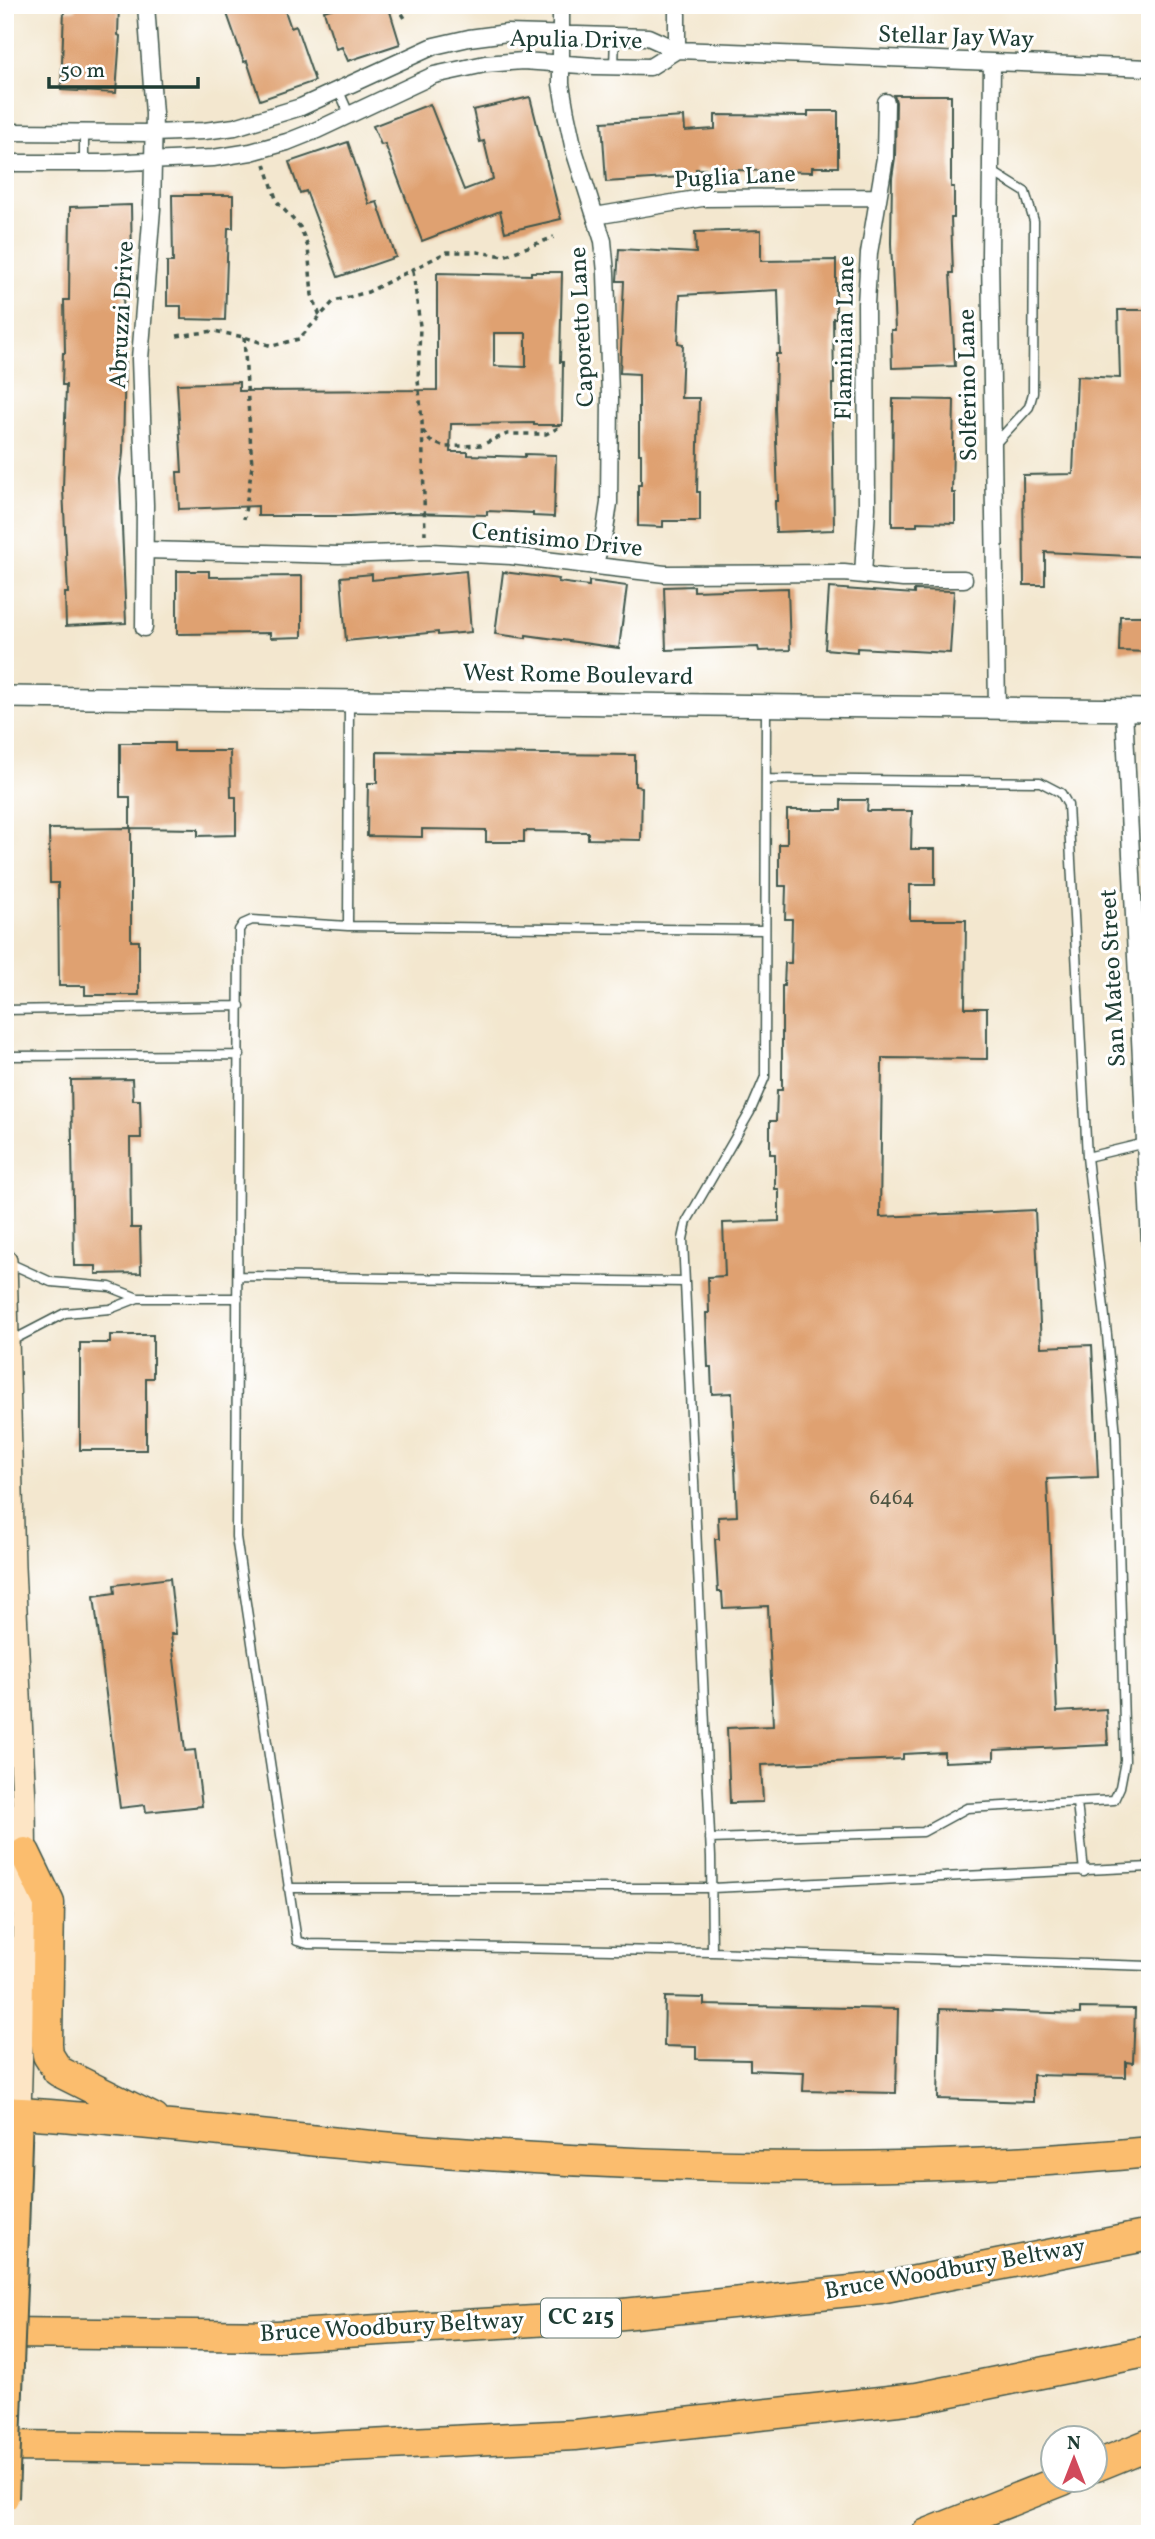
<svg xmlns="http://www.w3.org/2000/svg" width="1155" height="2539" viewBox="0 0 1155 2539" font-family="Vollkorn,serif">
<rect width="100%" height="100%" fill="#fff"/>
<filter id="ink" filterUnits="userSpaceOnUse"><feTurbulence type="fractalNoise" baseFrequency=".0143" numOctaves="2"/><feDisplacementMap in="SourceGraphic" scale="14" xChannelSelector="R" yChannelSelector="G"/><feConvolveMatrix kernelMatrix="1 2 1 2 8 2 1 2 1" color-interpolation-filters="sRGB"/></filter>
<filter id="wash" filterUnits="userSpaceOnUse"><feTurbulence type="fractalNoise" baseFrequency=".00686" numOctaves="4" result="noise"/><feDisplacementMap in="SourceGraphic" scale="28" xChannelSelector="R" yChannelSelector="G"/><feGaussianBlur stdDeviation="1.57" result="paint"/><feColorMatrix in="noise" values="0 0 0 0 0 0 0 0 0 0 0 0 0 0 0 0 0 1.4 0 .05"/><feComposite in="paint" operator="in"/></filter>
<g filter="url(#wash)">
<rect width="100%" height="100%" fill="#f3e7cf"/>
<g id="blocks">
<!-- building -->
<path fill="#dfa171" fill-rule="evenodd" d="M76,5H119L118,35L120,36L116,93L61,90L64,10H76Z
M224,5H283L291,28L296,26L315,81L260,100L247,61L244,62Z
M343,5H388L400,44L348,61L342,47L336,49L324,11Z
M894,95H951V187H954V218H951L953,273H950L955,366L892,368L891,330H895L891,243L892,178L895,158L896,102Z
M530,97L561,219L505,232L500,211L422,241L385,144L381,145L373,126L430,104L464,190L493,179L484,141L480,142L473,110Z
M808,111H838V167H812V172L696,169L697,176L606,182L602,122L684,117L685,131L715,129V115L808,116Z
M348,142L369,204L377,202L396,257L338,277L306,191L300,193L289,162Z
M172,195H233V228H228L225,320L181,319V306H167V262H173Z
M131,205L132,264H122L125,355L123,453L120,479L126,623L66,626L65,593H68L63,489L66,385H62L63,353H65L64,300H69L70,207Z
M761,230V261L836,260V318H833L834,384H832L834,530L776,532L775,501H778L775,408L776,354H780L778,290L680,295L678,343L683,344L681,398H699L697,492H700V521H663V527L638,526V485H641V454H639V374L620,373L624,281H617L619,249L696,253L695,232Z
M531,272H562L560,362H563L562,425H534V423L451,424L450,452H468V455L525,457V454L556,455L554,517L533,516V513L487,511V515L411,513L350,516H258V506L179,509L177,472H182L177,384L239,382V391L437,390V273L531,275ZM494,333H526V367L494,366Z
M1118,310H1150V557L1045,552V585H1024L1023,475L1073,474L1077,376L1120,378Z
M893,399L954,400L952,493H955V523L917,522V526H892Z
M177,571H209V577L302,576V637L270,638V633L177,634Z
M466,571L471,632L438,635V632L346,641L341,577L372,574V580Z
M503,572L559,579L558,582L589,586V581L627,586L619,648L526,635V638L495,634Z
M694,586V591L788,588L790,650L759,651L758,647L666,650L664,587Z
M829,588L914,594V590L954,591L950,653L857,648V652L825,649Z
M1120,616H1150V652L1119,651Z
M120,743H174V751H230L231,797H236V835L198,836V829L130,828V797H120Z
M377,752L635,755V786L642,787L641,840L588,839V832L524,831V842H486V830L422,829V837L367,836L368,783H377Z
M841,800H868L867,811H912L911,849H935V885H910V920H966L965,1008H987V1059L882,1058L880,1217L1035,1210L1041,1347L1092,1345L1098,1477L1047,1479L1057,1712L1106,1709L1108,1745L994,1750V1760L944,1762V1752L903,1754V1759L761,1765L763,1802L730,1803L727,1728L773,1726L768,1606L723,1608L722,1592H718L715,1539H719L718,1517L737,1516L732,1393L712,1394L711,1367H708L706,1313H709L708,1277L725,1276L723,1223L779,1221V1189H775V1154H770V1121H776L777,1090H782V986H784L785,963H791L792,919H785L786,886H779V844H787V810H841Z
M131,828V941H139V995H85V986H59L58,883H50L49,829Z
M132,1079L133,1100H140L141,1138H130L131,1228H140L141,1273L96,1274V1266H74L71,1080Z
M110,1335H153V1378H146V1450H80V1343H110Z
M170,1578L176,1634H171L185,1751L195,1750L202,1806L146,1812L145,1805L120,1808L94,1596L115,1593L114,1585Z
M665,1997L704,1998V2005L898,2009L896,2093L803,2091L804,2072L750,2070V2060L696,2059V2047L664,2046Z
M1080,2008L1135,2009L1133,2063L1126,2062V2077L1033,2075V2102L938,2099L940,2009L1080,2014Z"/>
</g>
</g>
<g filter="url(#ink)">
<use href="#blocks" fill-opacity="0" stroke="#3f564b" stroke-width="2"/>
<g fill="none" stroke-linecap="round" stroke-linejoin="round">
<defs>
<path id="service" d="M614,67L615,35
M339,91L350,116
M84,163V133
M991,171L1025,192L1034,221L1033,393L1029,407L994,445
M349,702L348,926L252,920L243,924L239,930L236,1537L297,1941L308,1944L712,1952L1150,1966
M348,926L765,930
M5,1010L240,1006
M5,1056L240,1055
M1087,1157L1145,1143
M9,1263L51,1282L110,1287L138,1298H238
M238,1276L685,1282
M11,1341L65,1313L110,1309L138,1298
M1077,1802L1084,1872
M710,1839L923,1832L967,1808L1114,1800L1120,1787L1125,1761L1116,1436L1107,1335L1087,1157L1068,805L1061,793L1040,782L766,779
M288,1888H712L1150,1867
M712,1952L711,1857L683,1239L687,1221L750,1112L765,1077L766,708"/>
<path id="minor" d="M561,5V84L566,113L574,150L603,241L606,273L610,396L609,503L605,530L594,566
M677,5V50
M992,62L990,255L997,708
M5,132L154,133L204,131L235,127L301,107L434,46L469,38L507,33L648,37L677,50L1150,68
M5,163H106L213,158L251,152L287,142L317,130L434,75L485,64L523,61L595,66L650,67L677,50
M595,216L702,198L877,197
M145,550L339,555L430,552L511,556L665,574L844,573L903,579H964
M863,575L867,508L866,304L869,253L885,158L886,102
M144,628L145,505L140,359L152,209L154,114L146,5
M1124,710L1150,1244"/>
<path id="tertiary" d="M5,697L1150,710"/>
<path id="secondary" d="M5,1261L13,1567L24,1802L25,1903L19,2113"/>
<path id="primary" d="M15,2232L19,2113"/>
<path id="motorway" d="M25,1853L49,1903L47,2044L48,2055L58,2071L154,2119
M5,2112C157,2121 307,2143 459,2153C689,2170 920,2174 1150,2152
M5,2333L277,2336L584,2318L880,2288L1150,2235
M5,2446L285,2449L575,2435L917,2398L1150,2351
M1096,2466L1150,2444
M927,2534L1063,2480"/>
</defs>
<!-- service casing -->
<use href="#service" stroke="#3f564b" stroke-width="11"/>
<!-- minor casing -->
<use href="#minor" stroke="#3f564b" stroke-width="19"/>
<!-- tertiary casing -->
<use href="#tertiary" stroke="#3f564b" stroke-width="24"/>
<!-- secondary casing -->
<use href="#secondary" stroke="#3f564b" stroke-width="26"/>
<!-- primary casing -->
<use href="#primary" stroke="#3f564b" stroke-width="30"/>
<!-- motorway casing -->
<use href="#motorway" stroke="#3f564b" stroke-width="33"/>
<!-- path -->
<path stroke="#3f564b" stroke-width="3.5" stroke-dasharray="5 5" stroke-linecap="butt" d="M397,5L406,20
M265,164L277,202L300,227L308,247L312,295L320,316
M413,271L420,326L418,380L422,421L425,534
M177,336L214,331L244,337L272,346L299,339L334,301L368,292L447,252H477L504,256L554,237
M244,337L252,466L244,519
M423,431L430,441L445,447L481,445L507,434H546L562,426"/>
<!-- service -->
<use href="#service" stroke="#fff" stroke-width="8"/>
<!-- minor -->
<use href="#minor" stroke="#fff" stroke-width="16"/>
<!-- tertiary -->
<use href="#tertiary" stroke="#fff" stroke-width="21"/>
<!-- secondary -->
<use href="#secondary" stroke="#fde5c5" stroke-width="23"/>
<!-- primary -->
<use href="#primary" stroke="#fbbd6e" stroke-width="26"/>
<!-- motorway -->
<use href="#motorway" stroke="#fbbd6e" stroke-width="30"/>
<defs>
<path id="primary-bridge" d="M5,2498L15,2232"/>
</defs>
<!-- primary-bridge casing -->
<use href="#primary-bridge" stroke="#3f564b" stroke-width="30" stroke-linecap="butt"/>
<!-- primary-bridge -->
<use href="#primary-bridge" stroke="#fbbd6e" stroke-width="26"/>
</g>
</g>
<g text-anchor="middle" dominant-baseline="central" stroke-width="6" stroke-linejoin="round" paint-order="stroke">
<!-- number labels -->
<g font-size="21" fill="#4f5643">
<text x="892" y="1498">6464</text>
</g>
<!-- shield labels -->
<rect fill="#fff" stroke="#627771" stroke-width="2" x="541" y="2298.5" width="80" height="39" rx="5"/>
<g font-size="23" font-weight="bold" fill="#1f3d34">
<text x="581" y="2318">CC 215</text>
</g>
<!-- street labels -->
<g font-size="24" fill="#1f3d34" stroke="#fff">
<text transform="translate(956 38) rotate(2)">Stellar Jay Way</text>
<text transform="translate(576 41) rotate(1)">Apulia Drive</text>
<text transform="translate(735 178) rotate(-3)">Puglia Lane</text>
<text transform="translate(123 315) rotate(-87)">Abruzzi Drive</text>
<text transform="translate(583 327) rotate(-93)">Caporetto Lane</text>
<text transform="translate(846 338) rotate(-89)">Flaminian Lane</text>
<text transform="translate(969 385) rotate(-91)">Solferino Lane</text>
<text transform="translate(557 541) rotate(6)">Centisimo Drive</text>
<text transform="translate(578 676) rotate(1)">West Rome Boulevard</text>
<text transform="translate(1114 978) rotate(-93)">San Mateo Street</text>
<text transform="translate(955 2270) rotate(-10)">Bruce Woodbury Beltway</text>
<text transform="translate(392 2328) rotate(-3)">Bruce Woodbury Beltway</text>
</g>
</g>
<!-- margin -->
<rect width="1155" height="2539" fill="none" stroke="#fff" stroke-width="28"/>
<!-- north arrow -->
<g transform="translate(1074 2459)"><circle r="33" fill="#ffffff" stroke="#a5b1ae" stroke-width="2"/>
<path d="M0-5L12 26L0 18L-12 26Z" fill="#d1495b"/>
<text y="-10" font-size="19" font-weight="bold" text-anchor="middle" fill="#1f3d34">N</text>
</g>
<!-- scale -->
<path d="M49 77v10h149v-10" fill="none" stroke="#1f3d34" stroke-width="3.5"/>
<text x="60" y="77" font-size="21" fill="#1f3d34" stroke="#ffffff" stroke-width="5" paint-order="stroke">50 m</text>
</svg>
